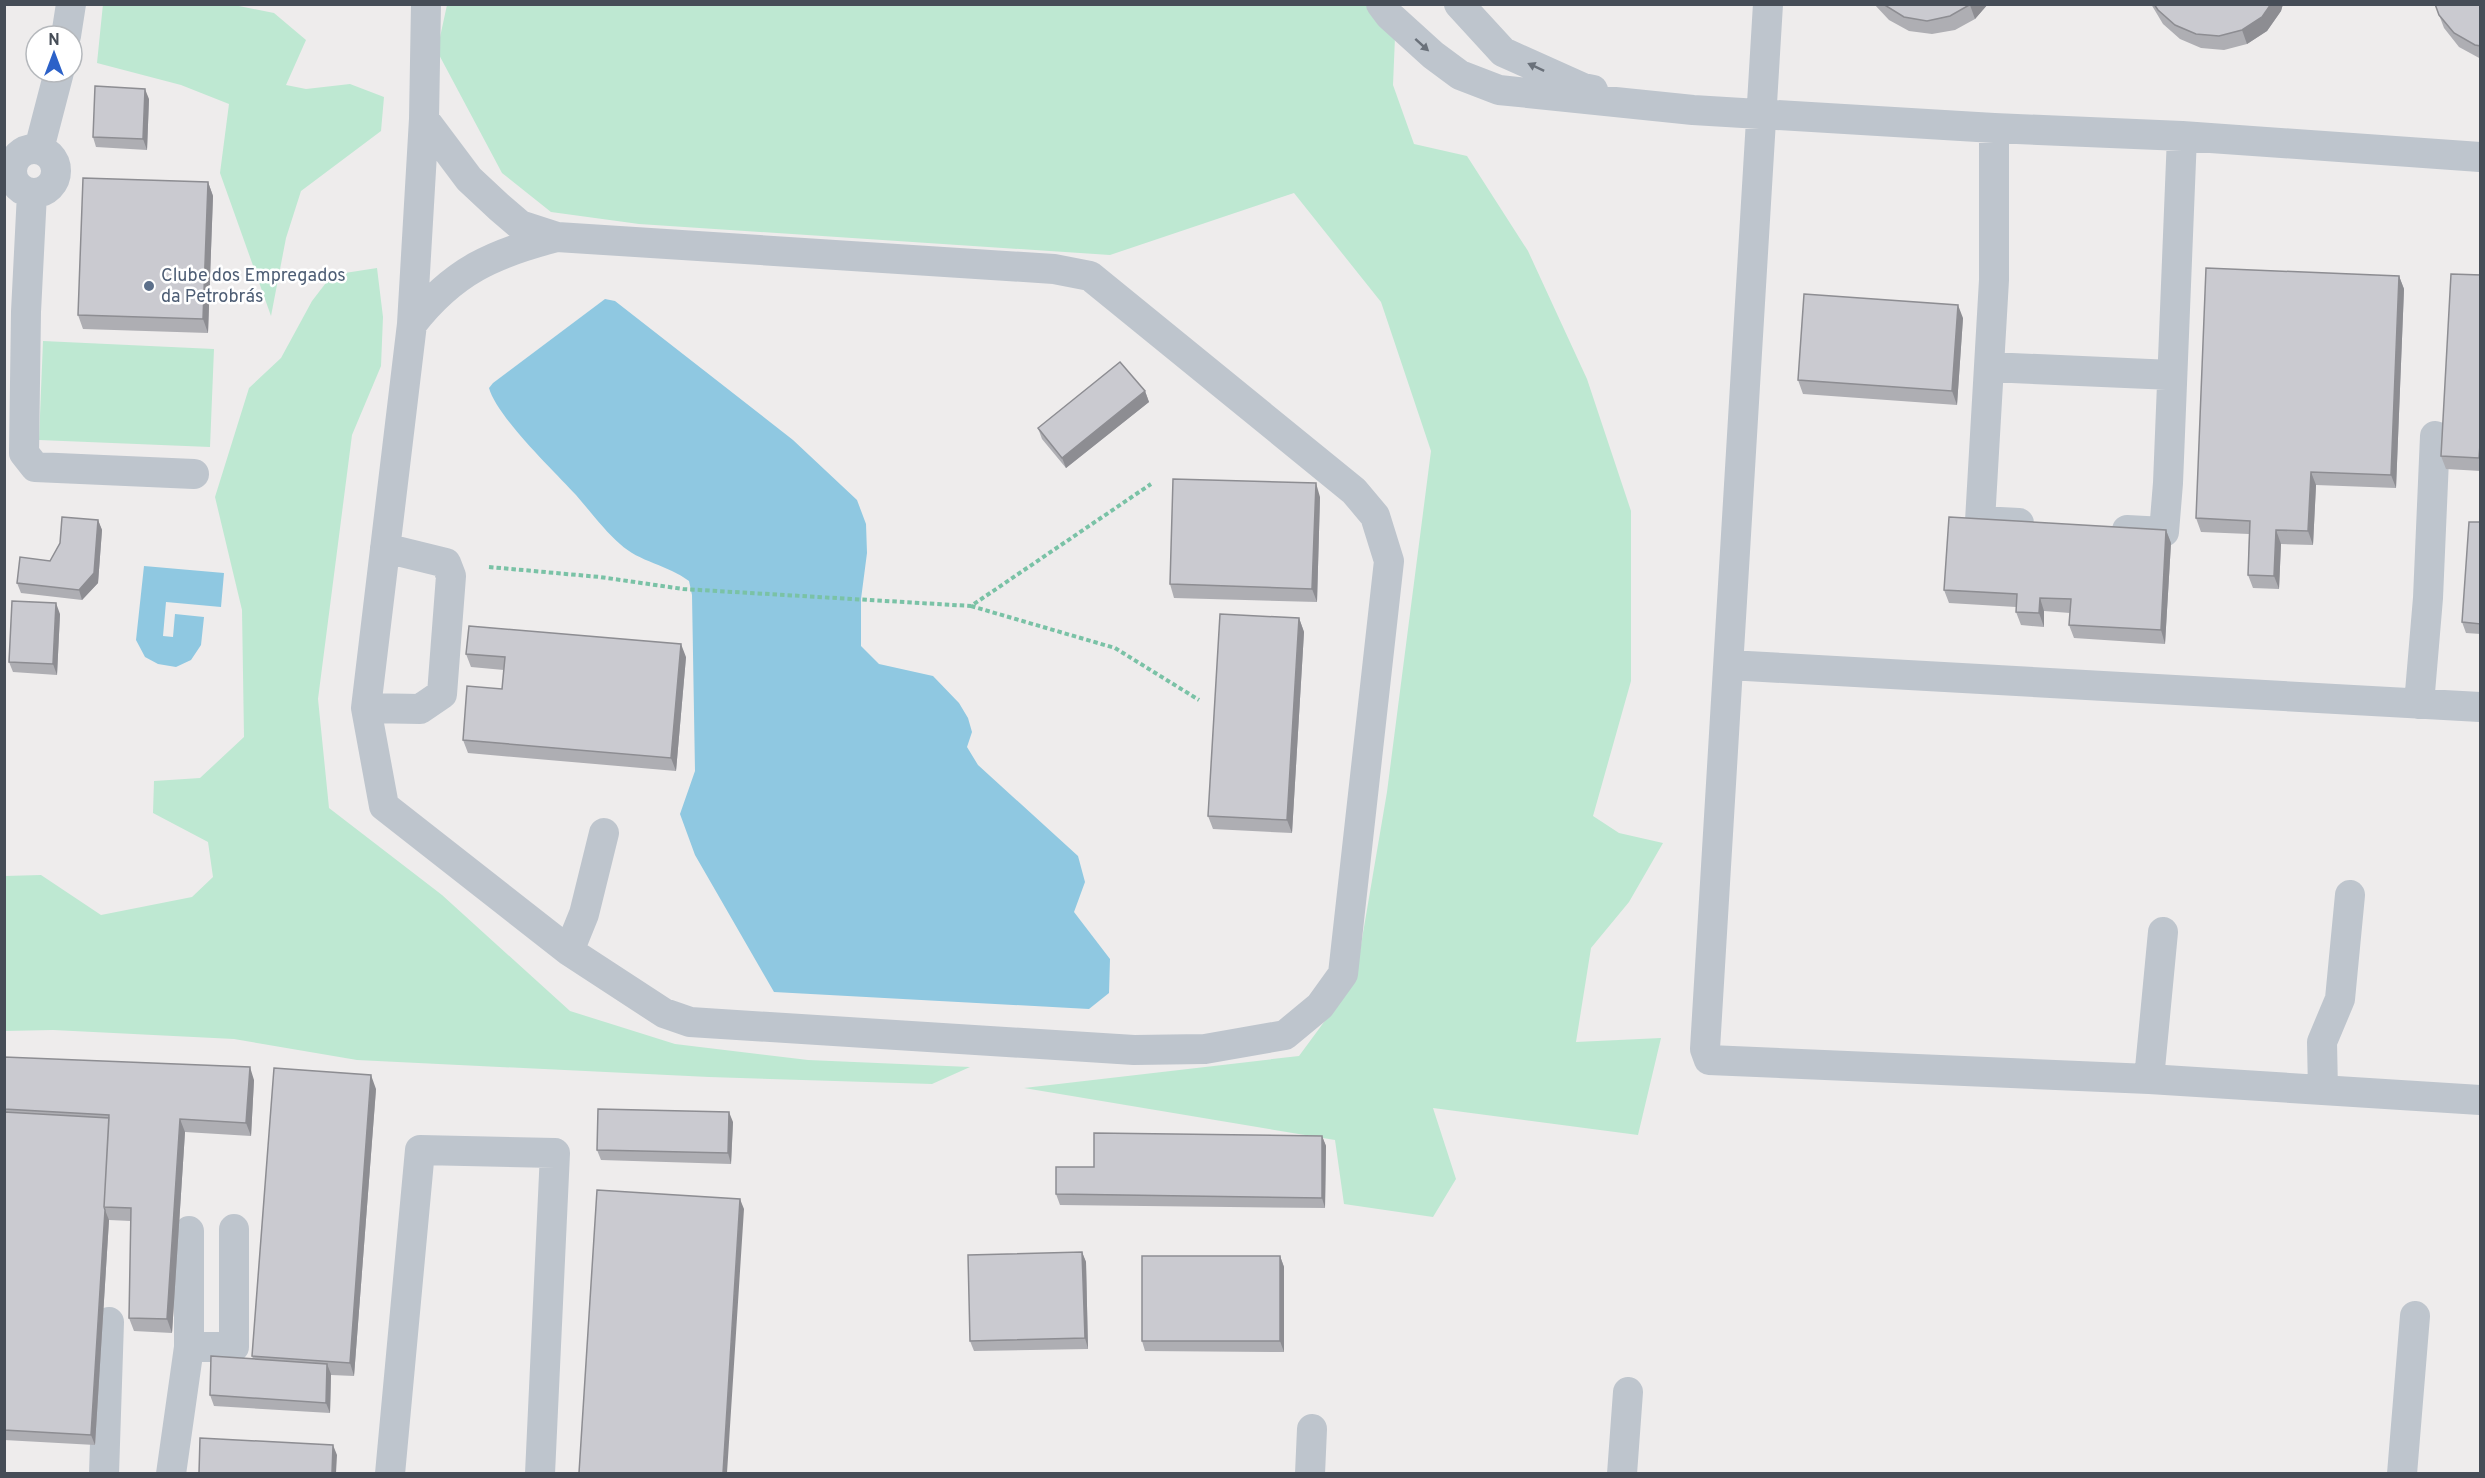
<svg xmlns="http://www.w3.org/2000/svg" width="2485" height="1478" viewBox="0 0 2485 1478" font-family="Overpass,sans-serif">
<rect width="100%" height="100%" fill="#eeecec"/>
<!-- green -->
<path fill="#bee8d2" d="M103,4L234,5L274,13L306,40L286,85L306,89L350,84L384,97L381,131L301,191L286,238L271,316L220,173L229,104L181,85L97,63Z
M447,5H1366L1395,37L1393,85L1414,144L1467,156L1528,251L1587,379L1631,511V681L1593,816L1619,833L1663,843L1629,902L1591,948L1576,1042L1661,1038L1638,1135L1433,1108L1456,1179L1433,1217L1344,1204L1335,1140L1024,1088L1299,1056L1355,980L1387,792L1431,451L1381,302L1294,193L1110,255L639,224L551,212L502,173L437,51Z
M377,268L383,317L381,366L352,435L318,699L329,808L442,895L570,1011L675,1044L808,1060L970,1067L932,1084L709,1077L357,1060L234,1039L53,1030L5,1031V876L41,875L101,915L192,897L213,877L208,842L153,813L154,781L200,778L244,737L242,610L215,497L249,388L281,358L312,301L332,275Z
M43,341L214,349L210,447L39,440Z"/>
<!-- water -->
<path fill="#8fc8e1" d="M605,299L615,301L793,440L857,500L866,524L867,553L861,599V646L879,664L933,676L959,703L968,718L972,732L967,747L978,765L1078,856L1085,882L1074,912L1110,959L1109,993L1089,1009L774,992L695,855L680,814L695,771L692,595L689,581C668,565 639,562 620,544C604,530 590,511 576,495C554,471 497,417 489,388L493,383Z
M144,566L224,573L221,607L166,602L163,636L173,637L175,614L204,617L201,645L191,660L176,667L158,664L145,657L136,640Z"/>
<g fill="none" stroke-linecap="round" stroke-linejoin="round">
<!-- path -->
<path stroke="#7ac2a6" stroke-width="4" stroke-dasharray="4.5 3" stroke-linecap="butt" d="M489,567L600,577L683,589L971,606L1151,484
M971,606L1115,648L1199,700"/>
<!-- minor -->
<path stroke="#bec5cd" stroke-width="30" d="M1381,4L1390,16L1433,55L1460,75L1499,90L1693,110L1994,128L2182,136L2480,157
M1459,4L1503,52L1583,88L1593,90
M1768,4L1705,1049L1709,1060L2149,1079L2480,1100
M66,36L71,4
M424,119L469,179L499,207L520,225L557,237L1054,269L1090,276L1354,491L1375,516L1389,561L1343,974L1320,1006L1285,1035L1205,1049L1134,1050L690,1022L664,1013L569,951L384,806L366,708L412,324L424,119L426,4
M1994,128V280L1980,521L2019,523
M39,149L59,72
M12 171a22 22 0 1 1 44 0a22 22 0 1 1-44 0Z
M32,193L26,312L24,453L35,467L194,474
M412,324C453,271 494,253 557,237
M1989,367L2172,375
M2127,530L2164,532L2168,483L2182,136
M1729,665L2480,707
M2419,704L2428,598L2435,436
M366,708L420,709L442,694L451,576L446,563L385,548
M569,951L584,914L604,833
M2149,1079L2163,932
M2323,1090L2322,1042L2340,999L2350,895
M189,1231V1347H234V1229
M104,1474L109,1322
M171,1474L189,1347
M390,1474L420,1150L555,1153L540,1474
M1310,1474L1312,1429
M1622,1474L1628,1392
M2402,1474L2415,1316"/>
</g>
<!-- wall -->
<path fill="#aeaeb3" d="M1874,4H1988L1975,19L1955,30L1932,34L1909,31L1889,20Z
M2151,4H2283L2281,11L2267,31L2247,44L2224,50L2201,48L2180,39L2163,24Z
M2435,4H2481V59L2459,47L2444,28Z
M149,99L147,150L96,147L93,137Z
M208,182L213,196L208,333L83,329L78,315Z
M2481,275V471L2446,469L2441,456Z
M2399,276L2404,289L2396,488L2316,485L2313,545L2281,544L2279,589L2253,588L2248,575L2249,534L2201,532L2196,518Z
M1963,318L1957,405L1803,394L1798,380Z
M1145,391L1149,402L1066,468L1042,439L1038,428Z
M1320,497L1317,602L1174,598L1170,584Z
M98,520L102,530L98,583L82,600L21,593L17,583L50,561Z
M2481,522V634L2466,633L2462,622Z
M2166,530L2171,543L2165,644L2074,638L2069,625L2070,613L2044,611V627L2021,625L2016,612V607L1949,603L1944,590Z
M60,614L57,675L13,672L9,662Z
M1299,618L1304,632L1292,833L1213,829L1208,816Z
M466,654L686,657L676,771L468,753L463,740L502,689L504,670L471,667Z
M4,1057L254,1080L251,1136L185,1132L172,1333L134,1331L129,1318L131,1221L109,1220L95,1445L4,1440Z
M376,1089L354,1376L331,1375L330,1413L214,1406L210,1395L253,1359L252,1356Z
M733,1122L731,1164L601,1160L597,1150Z
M1322,1136L1326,1146L1325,1208L1060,1205L1056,1194L1094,1167Z
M1082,1252L1086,1262L1088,1349L974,1351L970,1341Z
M1280,1256L1284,1267V1352L1145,1351L1142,1341Z"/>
<!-- shaded-wall -->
<path fill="#8d8d92" d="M1971,4H1988L1975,19L1970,5Z
M2271,4H2283L2281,11L2267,31L2247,44L2242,30Z
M145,89L149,99L147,150L143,139Z
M208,182L213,196L208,333L203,319Z
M2399,276L2404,289L2396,488L2391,475Z
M1958,305L1963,318L1957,405L1952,391Z
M1145,391L1149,402L1066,468L1062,458Z
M2480,431L2481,432V463L2479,458Z
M2311,472L2316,485L2313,545L2308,531Z
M1316,483L1320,497L1317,602L1312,589Z
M98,520L102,530L98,583L82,600L79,590Z
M2166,530L2171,543L2165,644L2161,630Z
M2276,530L2281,544L2279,589L2274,576Z
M2040,598L2044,611V627L2039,613Z
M56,603L60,614L57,675L53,664Z
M1299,618L1304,632L1292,833L1287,820Z
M681,644L686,657L676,771L671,758Z
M250,1067L254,1080L251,1136L246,1123Z
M371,1075L376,1089L354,1376L350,1363Z
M729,1112L733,1122L731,1164L728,1153Z
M180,1119L185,1132L172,1333L167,1319Z
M1322,1136L1326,1146L1325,1208L1322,1198Z
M740,1199L744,1209L727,1473H723Z
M105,1210L109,1220L95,1445L91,1435Z
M1082,1252L1086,1262L1088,1349L1085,1338Z
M1280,1256L1284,1267V1352L1280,1341Z
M327,1364L331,1374L330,1413L326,1403Z
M333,1445L337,1455L336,1473H332Z"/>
<!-- building -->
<path fill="#cacad0" stroke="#8d8d92" stroke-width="1.5" d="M1883,4H1971L1950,16L1927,21L1904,17Z
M2154,4H2271L2262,17L2242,30L2219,36L2196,34L2175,25L2158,10Z
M2435,4H2481V46L2475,45L2454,33L2439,15Z
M95,86L145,89L143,139L93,137Z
M83,178L208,182L203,319L78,315Z
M2206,268L2399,276L2391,475L2311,472L2308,531L2276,530L2274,576L2248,575L2250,521L2196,518Z
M2451,274L2481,275V431L2479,458L2441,456Z
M1804,294L1958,305L1952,391L1798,380Z
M1120,362L1145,391L1062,458L1038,428Z
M1173,479L1316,483L1312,589L1170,584Z
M62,517L98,520L94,573L79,590L17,583L20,557L50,561L60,543Z
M1949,517L2166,530L2161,630L2069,625L2071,599L2040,598L2039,613L2016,612L2017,594L1944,590Z
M2469,522H2481V624L2462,622Z
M12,601L56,603L53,664L9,662Z
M1220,614L1299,618L1287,820L1208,816Z
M469,626L681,644L671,758L463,740L467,686L502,689L505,657L466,654Z
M4,1057L250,1067L246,1123L180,1119L167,1319L129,1318L131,1208L104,1207L109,1115L4,1109Z
M274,1068L371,1075L350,1363L252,1356Z
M598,1109L729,1112L728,1153L597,1150Z
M4,1112L109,1118L104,1207L105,1210L91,1435L4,1430Z
M1094,1133L1322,1136V1198L1056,1194V1167H1094Z
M597,1190L740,1199L723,1473H579Z
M1082,1252L1085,1338L970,1341L968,1255Z
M1142,1256H1280V1341H1142Z
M211,1356L327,1364L326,1403L210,1395Z
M200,1438L333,1445L332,1473H199Z"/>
<!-- one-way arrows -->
<defs><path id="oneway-solid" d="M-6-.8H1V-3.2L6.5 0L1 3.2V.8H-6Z" transform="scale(1.5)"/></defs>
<g fill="#6a717a">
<use href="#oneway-solid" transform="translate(1422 45) rotate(42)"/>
<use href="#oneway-solid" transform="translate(1536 67) rotate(-155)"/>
</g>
<!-- markers -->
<circle fill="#5c6f8a" stroke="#fff" stroke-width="2" cx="149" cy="286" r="6"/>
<g text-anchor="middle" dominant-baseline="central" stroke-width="5" stroke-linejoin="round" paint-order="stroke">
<!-- service labels -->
<g font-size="18" fill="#4e5e75" stroke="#fff" text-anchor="start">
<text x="161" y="276">Clube dos Empregados<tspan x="161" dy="21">da Petrobrás</tspan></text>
</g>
</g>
<!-- border -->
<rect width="2485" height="1478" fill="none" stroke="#464d57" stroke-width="12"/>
<!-- north arrow -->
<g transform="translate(54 54)"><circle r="28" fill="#ffffff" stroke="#b5b8bc" stroke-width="1.5"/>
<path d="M0-4.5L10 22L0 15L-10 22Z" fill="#2c61c8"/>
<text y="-9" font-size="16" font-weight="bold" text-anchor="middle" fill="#464d57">N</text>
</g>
</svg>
